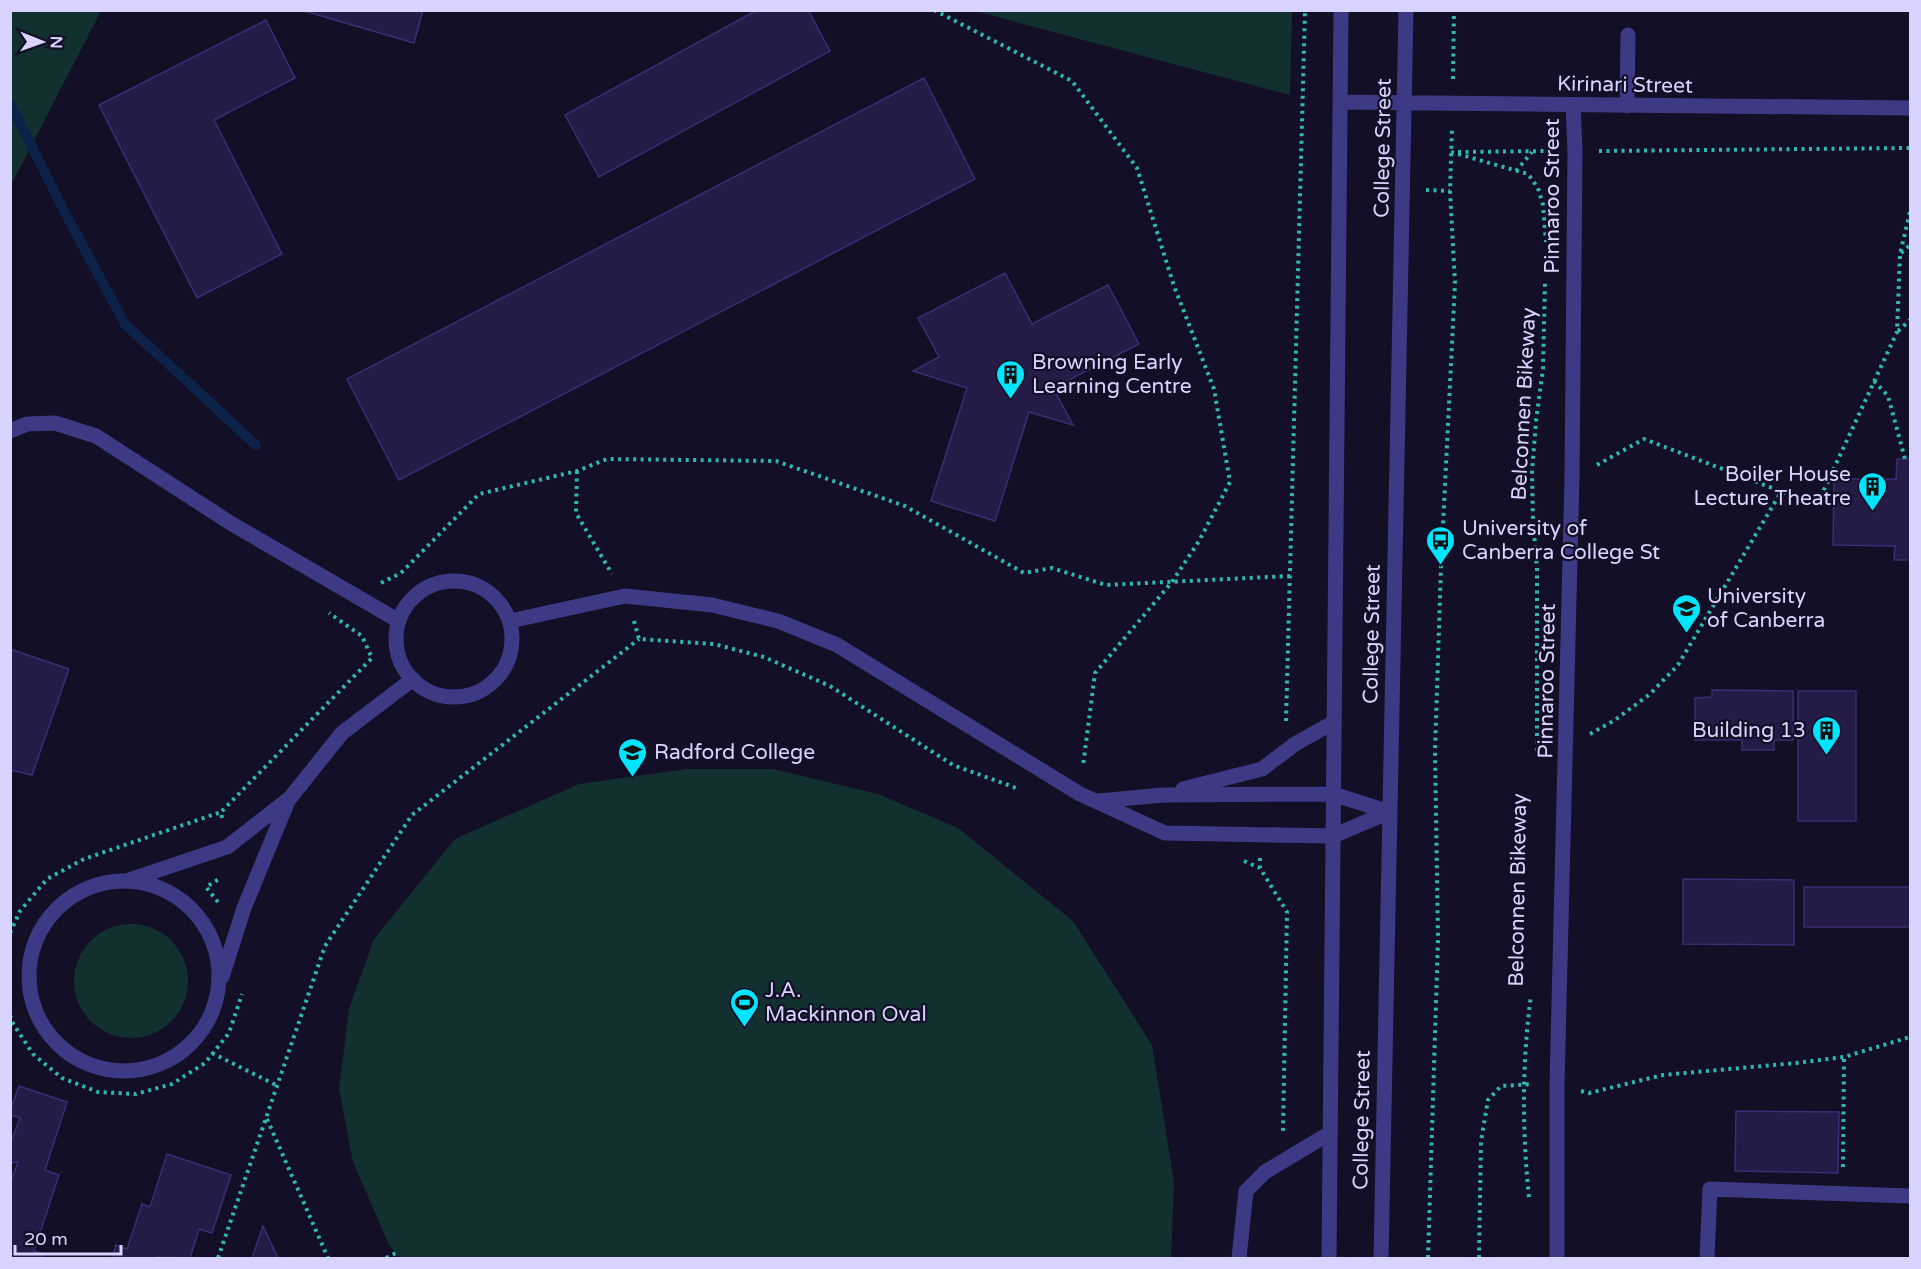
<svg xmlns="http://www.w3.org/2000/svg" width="1921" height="1269" viewBox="0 0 1921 1269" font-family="'Varela Round',sans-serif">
<rect width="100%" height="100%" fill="#130f26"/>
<!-- green -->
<path fill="#12302f" d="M11,10L101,11L11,185L10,11Z
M975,11H1292L1290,95Z
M687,769H773L878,794L958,828L1073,921L1152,1045L1174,1182L1171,1258H400L389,1245L353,1162L339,1089L349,1009L374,939L455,839L579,784Z
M74 981a57 57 0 1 1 114 0a57 57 0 1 1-114 0Z"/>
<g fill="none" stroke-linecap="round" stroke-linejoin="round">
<!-- stream -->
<path stroke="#0c2248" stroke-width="10" d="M10,103L63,209L125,324L256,445"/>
</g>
<!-- building -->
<path fill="#241b47" stroke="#3b2d73" stroke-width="1.5" d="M301,10H423L414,43Z
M757,10H808L830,51L599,177L565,115Z
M266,20L295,78L214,120L282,254L197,298L99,105Z
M924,78L975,179L399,480L347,379Z
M1005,273L1032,324L1108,285L1139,344L1053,388L1073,425L1029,412L995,521L931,501L967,388L913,371L939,357L918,318Z
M1897,459H1910V560H1894L1895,546L1833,545L1834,479H1896Z
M10,649L69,669L32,775L10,770Z
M1712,690L1793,691V740H1774V750H1742V740H1695V698L1712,697Z
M1798,691H1856V821H1798Z
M1683,879L1794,880V945L1683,944Z
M1804,887H1910V927H1804Z
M19,1086L67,1102L45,1170L59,1175L34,1251L43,1254L41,1258H10V1184L18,1162L10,1163V1145L20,1118L10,1115V1111Z
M1736,1111L1839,1112L1838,1173L1735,1171Z
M167,1154L231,1175L212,1233L199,1229L190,1258L156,1257L155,1258H112L116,1245L127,1249L142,1204L150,1207Z
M263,1226L278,1258H252Z"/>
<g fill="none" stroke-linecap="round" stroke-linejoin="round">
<!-- path -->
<path stroke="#2fb8b0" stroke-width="4" stroke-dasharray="3 4.5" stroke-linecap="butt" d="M934,10L1072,81L1137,168L1174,286L1214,389L1230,482L1199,541L1172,582L1095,673L1083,766
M1453,79L1454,10
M1599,151L1910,148
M1451,152L1528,174L1538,188L1543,205L1546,242
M1458,152L1549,151
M1516,171L1532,152
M1426,190L1450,191
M1901,253L1910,245
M1898,331L1910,320
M1874,381L1888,396L1905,459
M1597,465L1644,439L1817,505L1897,332L1900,254L1910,212
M577,471L576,513L612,574
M381,583L401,573L479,494L577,471L607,459L776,461L905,506L1024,573L1052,568L1106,585L1290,576
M634,621L639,639L714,644L764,657L830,686L953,765L1019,789
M1286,721L1305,10
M1590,734L1615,720L1650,694L1678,665L1781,492
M1537,751V568L1533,521L1532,472L1536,421L1543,369L1545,282
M222,818L221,812L372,658L362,636L329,613
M1260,858V868L1287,912L1283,1131
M1244,861L1260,868
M218,902L206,887L219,879
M10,933L20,911L47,879L84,859L221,812
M10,1015L12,1022L33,1054L62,1078L98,1092L136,1094L172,1084L205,1063L229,1033L242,994
M212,1053L278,1086
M1581,1091L1589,1093L1663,1075L1796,1063L1844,1057L1910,1037
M267,1119L328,1258
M1843,1167L1844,1057
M1529,1197C1522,1129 1522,1063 1531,995
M218,1258L325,946L412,815L639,639
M386,1258L396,1253
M1428,1258L1438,939L1435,751L1441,566L1455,283L1450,191L1452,128
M1479,1258L1481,1141L1488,1100L1501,1086L1533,1084"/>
<!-- minor -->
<path stroke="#3d3a85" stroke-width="15" d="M1340,102L1910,108
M1627,106L1628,35
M10,431L27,424L55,423L96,436L232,524L399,621
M396 639a58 58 0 1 1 116 0a58 58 0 1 1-116 0Z
M510,621L625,596L712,605L778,621L837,645L1080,794L1165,833L1333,836L1389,812
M1183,789L1262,769L1295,744L1334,722
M1099,801L1163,795L1333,794L1389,812
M129,880L227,847L290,798L342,733L413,679
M29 976a95 95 0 1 1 190 0a95 95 0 1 1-190 0Z
M222,977L244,908L288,801
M1239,1258L1246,1191L1265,1172L1330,1133
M1329,1258L1341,10
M1381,1258L1406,10
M1557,1258V1084L1572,478L1575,151L1573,105
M1707,1258L1710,1189L1910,1196"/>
</g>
<!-- icons -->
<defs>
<symbol id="building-pin" viewBox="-11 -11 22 30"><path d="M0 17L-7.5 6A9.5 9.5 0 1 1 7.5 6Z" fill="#00e5ff" stroke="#130f26"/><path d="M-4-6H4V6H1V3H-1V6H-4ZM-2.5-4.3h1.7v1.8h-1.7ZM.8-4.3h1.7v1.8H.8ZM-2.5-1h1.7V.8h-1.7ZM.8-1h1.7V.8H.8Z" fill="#111"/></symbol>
<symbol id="bus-pin" viewBox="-11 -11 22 30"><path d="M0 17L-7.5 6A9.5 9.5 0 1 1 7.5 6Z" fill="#00e5ff" stroke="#130f26"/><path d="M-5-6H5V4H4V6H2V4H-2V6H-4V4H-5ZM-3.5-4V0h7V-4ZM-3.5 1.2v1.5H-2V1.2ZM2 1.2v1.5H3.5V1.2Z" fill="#111"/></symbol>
<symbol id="university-pin" viewBox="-11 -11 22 30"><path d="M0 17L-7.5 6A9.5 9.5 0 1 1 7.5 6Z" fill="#00e5ff" stroke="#130f26"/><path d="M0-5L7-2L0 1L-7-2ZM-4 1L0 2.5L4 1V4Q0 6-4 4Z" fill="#111"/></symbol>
<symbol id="school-pin" viewBox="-11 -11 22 30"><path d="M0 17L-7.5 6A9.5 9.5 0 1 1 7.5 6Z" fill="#00e5ff" stroke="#130f26"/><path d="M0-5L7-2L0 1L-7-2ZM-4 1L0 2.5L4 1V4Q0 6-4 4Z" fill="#111"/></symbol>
<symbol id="stadium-pin" viewBox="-11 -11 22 30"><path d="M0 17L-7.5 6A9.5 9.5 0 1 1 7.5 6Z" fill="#00e5ff" stroke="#130f26"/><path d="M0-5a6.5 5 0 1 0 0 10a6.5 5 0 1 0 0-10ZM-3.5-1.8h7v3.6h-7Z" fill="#111"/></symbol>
</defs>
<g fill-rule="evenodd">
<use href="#building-pin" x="994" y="358" width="33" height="45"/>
<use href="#building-pin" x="1856" y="470" width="33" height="45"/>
<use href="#bus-pin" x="1424" y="524" width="33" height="45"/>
<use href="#university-pin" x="1670" y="592" width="33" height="45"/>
<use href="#building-pin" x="1810" y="714" width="33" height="45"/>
<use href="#school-pin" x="616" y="736" width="33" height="45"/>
<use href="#stadium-pin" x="728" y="986" width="33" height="45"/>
</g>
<g text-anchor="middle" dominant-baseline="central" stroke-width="4.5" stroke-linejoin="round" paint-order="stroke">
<!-- street labels -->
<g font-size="21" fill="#d9d4ff" stroke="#130f26">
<text transform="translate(1625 85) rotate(1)">Kirinari Street</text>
<text transform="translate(1383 148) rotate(-89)">College Street</text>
<text transform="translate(1552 196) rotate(-90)">Pinnaroo Street</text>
<text transform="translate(1524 404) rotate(-87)">Belconnen Bikeway</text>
<text transform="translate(1372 634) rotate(-89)">College Street</text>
<text transform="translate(1547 681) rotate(-89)">Pinnaroo Street</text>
<text transform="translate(1518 890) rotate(-89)">Belconnen Bikeway</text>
<text transform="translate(1362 1120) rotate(-89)">College Street</text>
</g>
<!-- poi labels -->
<g font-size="21" fill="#d9d4ff" stroke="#130f26" text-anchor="start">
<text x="1032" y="362">Browning Early<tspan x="1032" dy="24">Learning Centre</tspan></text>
<text x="1851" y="474" text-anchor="end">Boiler House<tspan x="1851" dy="24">Lecture Theatre</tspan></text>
<text x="1462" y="528">University of<tspan x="1462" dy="24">Canberra College St</tspan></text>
<text x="1707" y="596">University<tspan x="1707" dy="24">of Canberra</tspan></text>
<text x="1806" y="730" text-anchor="end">Building 13</text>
<text x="654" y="752">Radford College</text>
<text x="765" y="990">J.A.<tspan x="765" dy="24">Mackinnon Oval</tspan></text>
</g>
</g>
<!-- border -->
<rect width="1921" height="1269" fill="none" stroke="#d9d4ff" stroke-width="24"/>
<!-- north arrow -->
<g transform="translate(42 42) rotate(91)" stroke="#130f26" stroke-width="4.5" paint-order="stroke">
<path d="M0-4.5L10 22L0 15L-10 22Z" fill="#d9d4ff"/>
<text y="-9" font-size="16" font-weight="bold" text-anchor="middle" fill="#d9d4ff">N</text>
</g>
<!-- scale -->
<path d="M15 1245v9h106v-9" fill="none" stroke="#d9d4ff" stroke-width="3"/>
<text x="24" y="1245" font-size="18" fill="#d9d4ff" stroke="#130f26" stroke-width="4.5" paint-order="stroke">20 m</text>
</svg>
